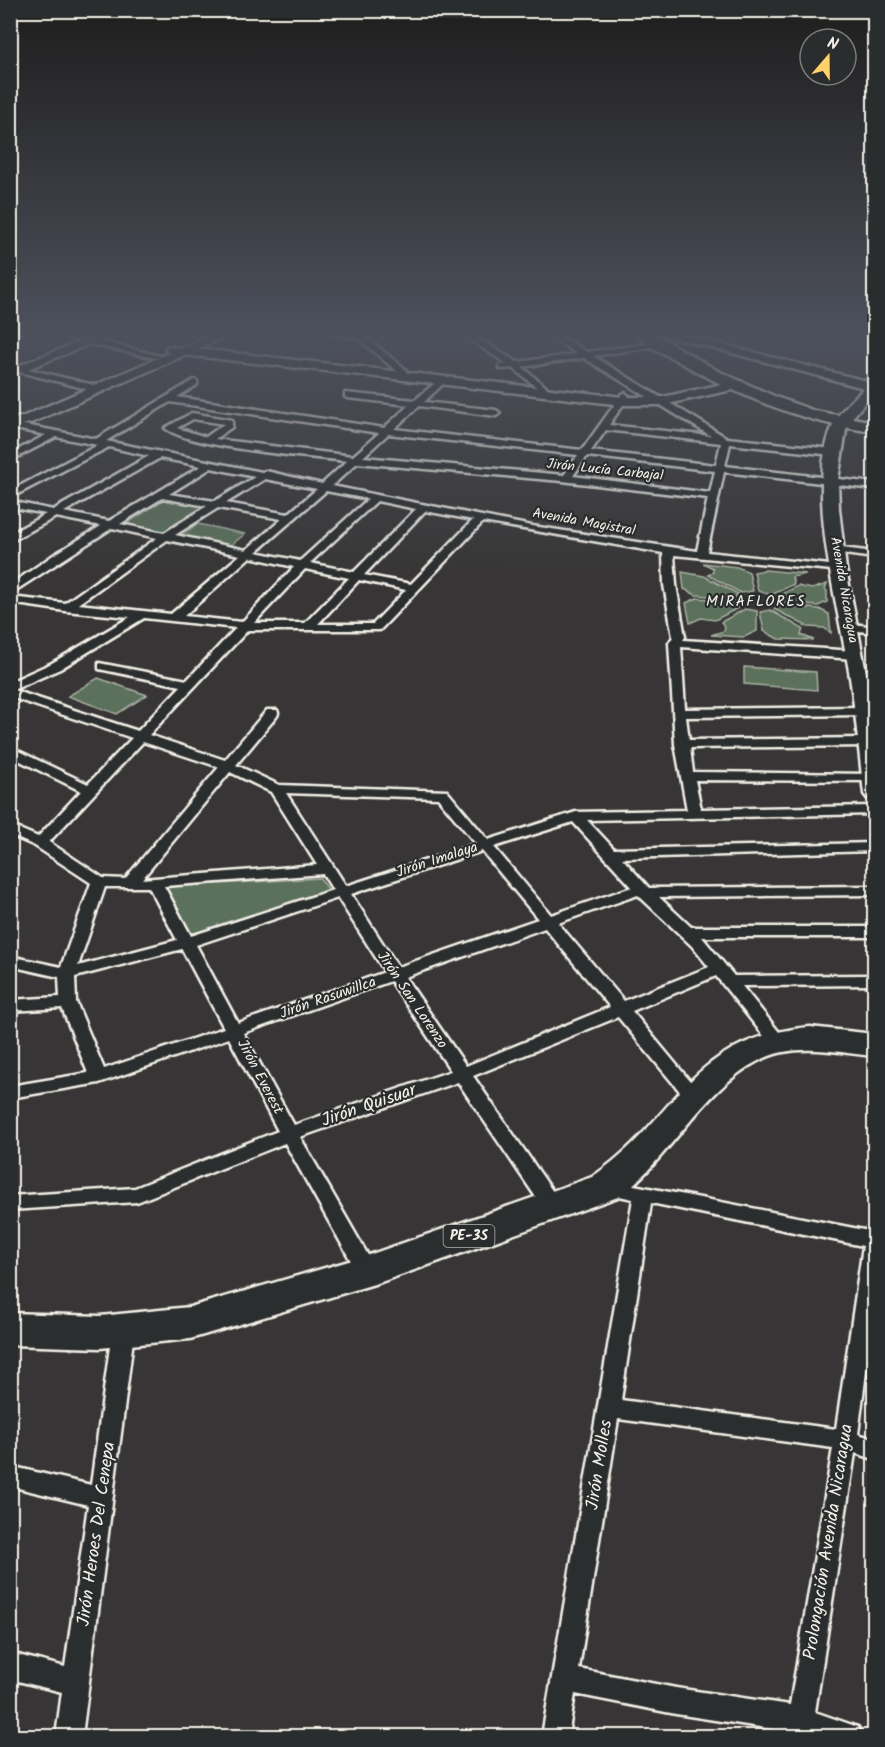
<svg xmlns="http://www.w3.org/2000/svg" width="885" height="1747" viewBox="0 0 885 1747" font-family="Kalam,sans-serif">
<rect width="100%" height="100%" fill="#373535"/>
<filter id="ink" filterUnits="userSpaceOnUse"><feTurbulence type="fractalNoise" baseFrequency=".0167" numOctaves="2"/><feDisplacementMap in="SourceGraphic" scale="12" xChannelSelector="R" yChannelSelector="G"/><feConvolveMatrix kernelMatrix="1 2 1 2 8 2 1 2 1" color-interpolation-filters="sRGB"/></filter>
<g filter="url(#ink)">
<!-- green -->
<path fill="#5b715c" stroke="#a8b1a2" stroke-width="1.5" d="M166,498L206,507L163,534L123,526Z
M198,524L245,534L230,546L180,536Z
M703,563L737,567L749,572L753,591L741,593L708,575L713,572V568Z
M765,570L806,574L792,577L794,584L771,595L758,591L754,572Z
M682,572L704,576L738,594L734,598L696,595L684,589Z
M827,584L825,589L827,591V602L818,606L780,603L776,597L798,586L812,589Z
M697,598L734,601L740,607L715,620L701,618L690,623L686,603Z
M779,605L819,609L829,614L831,633L824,628L808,627L774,609Z
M745,609L757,611V631L744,637L711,635L724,631L725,627L721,622Z
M770,610L803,629L801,635L814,640L778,639L764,631L760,612Z
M744,667L816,672L817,690L744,684Z
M98,678L147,695L117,714L68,696Z
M320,878L328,889L323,894L197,934L189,932L165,887Z"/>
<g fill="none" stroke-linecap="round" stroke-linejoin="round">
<defs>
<path id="street" d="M10,332H23L10,337Z
M45,332C59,332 72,337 85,338C95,339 105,332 115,332L97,340L160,356L156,358L90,344L28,369L102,387V391L99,392L20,372L10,375V370L15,367L81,341Z
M319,332H393L366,337L406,370V377L399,379V373L358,338Z
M458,332H467L517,362L577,354L544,332H553L587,352L662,342L663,344L659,346L593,356L727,438L833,449L838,452L833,455L730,444L725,466L874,483V489L724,472L707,552L839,566L843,567V571L674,555L676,585L685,637L683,640L855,651L861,655L855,659L681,647L685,709L863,707L869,711L863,715L686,717L689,740L866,738L873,742L866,746L690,748L693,772L874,774V780L872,781L695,780L701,809L874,806V814L587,820L614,849L874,843V851L622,858L649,888L874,886V895L659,897L691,927H874V937H702L734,976L874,975V985L742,986L787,1042L784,1046H772L716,976L632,1011L699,1092L702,1096L699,1100H687L618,1017L473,1076L560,1202L563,1207L560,1212L553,1214L546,1212L458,1082L300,1137L377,1271L374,1277L367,1279L360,1277L285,1143L137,1202L10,1210V1196L135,1188L278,1131L229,1038L99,1083L10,1098V1086L88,1073L62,1008L10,1011V1000L60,997L59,977L10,966V956L61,967L91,883L35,846L10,835V825L38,837L81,791L10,756V747L88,784L132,738L10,697V682L52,663L130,617L65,611L10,603V597L65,603L157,538L112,528L10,594V585L52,556L101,526L56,517L10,542V534L46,514L10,507V501L53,510L149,456L109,447L10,498V491L98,445L56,437L10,461V454L46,435L10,428V422L96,439L194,380L197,381V385L177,397L384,428L409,405L348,398L345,397V393L415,400L441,378L444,379V383L424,402L496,410L500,413L496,416L419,406L394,429L582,450L622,394L625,393L629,396L609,425L711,436L584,358L522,367L553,393L546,395L513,368L500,369V365L507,364ZM170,402L379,433L353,456L215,439L232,427V420L192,413L165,428C190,448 310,457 347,461L322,484L266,471L262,472L106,441ZM193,419L224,424L206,437L177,428ZM606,430L721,443L716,465L591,451ZM388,434L578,455L564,475L363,457ZM587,456L715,471L710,493L573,476ZM160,458L201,466L109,521L64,512ZM357,463L562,481L708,498L697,551L532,526L332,486ZM211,468L255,477L215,501L169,494ZM265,479L317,489L288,514L226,503ZM326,491L368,499L300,561L256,552ZM162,498L207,506L164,533L120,524ZM377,501L416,509L354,572L310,563ZM218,508L282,519L246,550L175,535ZM425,511L473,520L411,584L364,575ZM483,522L663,553L664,585L673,637L669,643L675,744L687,810L576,812L488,840L447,791L279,785L236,765L277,716L278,713L277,710H267L225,760L149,735L248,630H380ZM167,540L240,555L171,614L78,604ZM250,557L294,567L242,622L184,616ZM305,569L349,578L305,623H254ZM359,580L406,590L373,624H318ZM144,618L236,628L187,680L99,663V669L181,686L138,731L13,690L60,669ZM143,742L219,767L125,879L103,878L49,842ZM230,772L271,792L317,865L142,879ZM286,793L438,798L476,844L346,886ZM573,822L632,887L551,915L494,847ZM482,851L538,919L398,967L351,894ZM323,874L333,890L191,936L164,886ZM105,887H149L177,940L78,966ZM638,895L692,946L709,967L624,1001L558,923ZM338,898L385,972L238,1023L196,945ZM545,928L610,1007L466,1066L405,977ZM182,949L224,1028L104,1069L76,1002L75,977ZM391,981L451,1071L294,1125L243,1033Z
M834,547L874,552V558L830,552L829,550Z
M847,623L874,627V633L843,629L841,627Z
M608,1180L874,1232V1310L858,1434L874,1439V1459L855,1453L815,1712L858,1727L862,1736H785L786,1731L676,1714L575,1694L568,1736H542L633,1199L601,1192L598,1187L601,1182ZM651,1203L863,1246L836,1429L621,1400ZM618,1419L833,1448L790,1705L676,1688L579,1669Z
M123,1323L130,1326L134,1332L82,1736H56L62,1692L10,1679V1653L65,1667L88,1505L10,1486V1466L91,1485L112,1332L116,1326Z"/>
<path id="secondary" d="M218,332H234L198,349L623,397H663L736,381L742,385L741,388L663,405H623L185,355L31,423L10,427V419L22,417L169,353L165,350L167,347L182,348Z
M653,332H673L874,383V392L847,424L838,480L839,509L846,569L874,714V800L867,798L864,794C859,753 856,712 849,671C838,605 804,485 834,423C840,410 854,399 864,388Z"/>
<path id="highway" d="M634,332H651L718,371L776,397L815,411L874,422V432C803,423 738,396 676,360C662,353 643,344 634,332Z
M810,1027L874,1034V1056C844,1053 813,1046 783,1052C713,1067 674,1157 618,1197L381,1282L190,1339L100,1348L10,1345V1313L100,1316L190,1307L363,1257L592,1177C680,1118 685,1039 810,1027Z"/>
</defs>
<!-- street casing -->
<use href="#street" stroke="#f4f1e8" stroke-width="5"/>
<!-- secondary casing -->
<use href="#secondary" stroke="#f4f1e8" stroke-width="5"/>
<!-- highway casing -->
<use href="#highway" stroke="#f4f1e8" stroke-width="5"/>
<!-- street -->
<use href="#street" fill="#2a2d2e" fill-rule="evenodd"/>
<!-- secondary -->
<use href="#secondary" fill="#2a2d2e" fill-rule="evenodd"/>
<!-- highway -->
<use href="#highway" fill="#2a2d2e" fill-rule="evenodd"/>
</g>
</g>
<!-- sky -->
<linearGradient id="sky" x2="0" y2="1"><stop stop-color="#1e1d1d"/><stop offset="0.58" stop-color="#4d515c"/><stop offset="1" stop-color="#4d515c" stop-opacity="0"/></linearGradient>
<rect width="885" height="577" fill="url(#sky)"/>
<g text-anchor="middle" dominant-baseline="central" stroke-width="4.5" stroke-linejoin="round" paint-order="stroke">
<!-- far-street labels -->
<g font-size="14" fill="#f4f1e8" stroke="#2a2d2e">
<text transform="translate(605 470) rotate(6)">Jirón Lucía Carbajal</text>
<text transform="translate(584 522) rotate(10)">Avenida Magistral</text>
<text transform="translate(844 590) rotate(80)">Avenida Nicaragua</text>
</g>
<!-- shield labels -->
<rect fill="#2a2d2e" stroke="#b7b6b0" stroke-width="1.5" x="443.5" y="1225" width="51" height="22" rx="4.5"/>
<g font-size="14" font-weight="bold" fill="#f4f1e8">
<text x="469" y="1236">PE-3S</text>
</g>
<!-- far-quarter labels -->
<g font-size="15" letter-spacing="1.5" fill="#f4f1e8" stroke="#2a2d2e">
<text x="756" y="602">MIRAFLORES</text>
</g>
<!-- street labels -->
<g font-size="15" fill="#f4f1e8" stroke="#2a2d2e">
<text transform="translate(437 860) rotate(-18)">Jirón Imalaya</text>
<text transform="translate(328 998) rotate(-19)">Jirón Rasuwillca</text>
<text transform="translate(412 1000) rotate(56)">Jirón San Lorenzo</text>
<text transform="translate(260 1077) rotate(62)">Jirón Everest</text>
</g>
<!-- near-street labels -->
<g font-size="18" fill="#f4f1e8" stroke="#2a2d2e">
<text transform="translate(369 1106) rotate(-19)">Jirón Quisuar</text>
<text transform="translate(600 1465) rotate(-81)">Jirón Molles</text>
<text transform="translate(97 1534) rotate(-82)">Jirón Heroes Del Cenepa</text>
<text transform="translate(829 1542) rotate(-81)">Prolongación Avenida Nicaragua</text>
</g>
</g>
<!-- margin -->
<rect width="885" height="1747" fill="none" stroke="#2a2d2e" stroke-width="36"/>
<rect x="18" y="18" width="849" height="1711" fill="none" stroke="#f4f1e8" stroke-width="2" filter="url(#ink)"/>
<!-- north arrow -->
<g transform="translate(828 57) rotate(20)"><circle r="28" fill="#2a2d2e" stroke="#7b7b78" stroke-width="1.5"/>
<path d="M0-4.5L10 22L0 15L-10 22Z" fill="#ffd166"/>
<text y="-9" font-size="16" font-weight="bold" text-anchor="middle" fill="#f4f1e8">N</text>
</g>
</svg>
